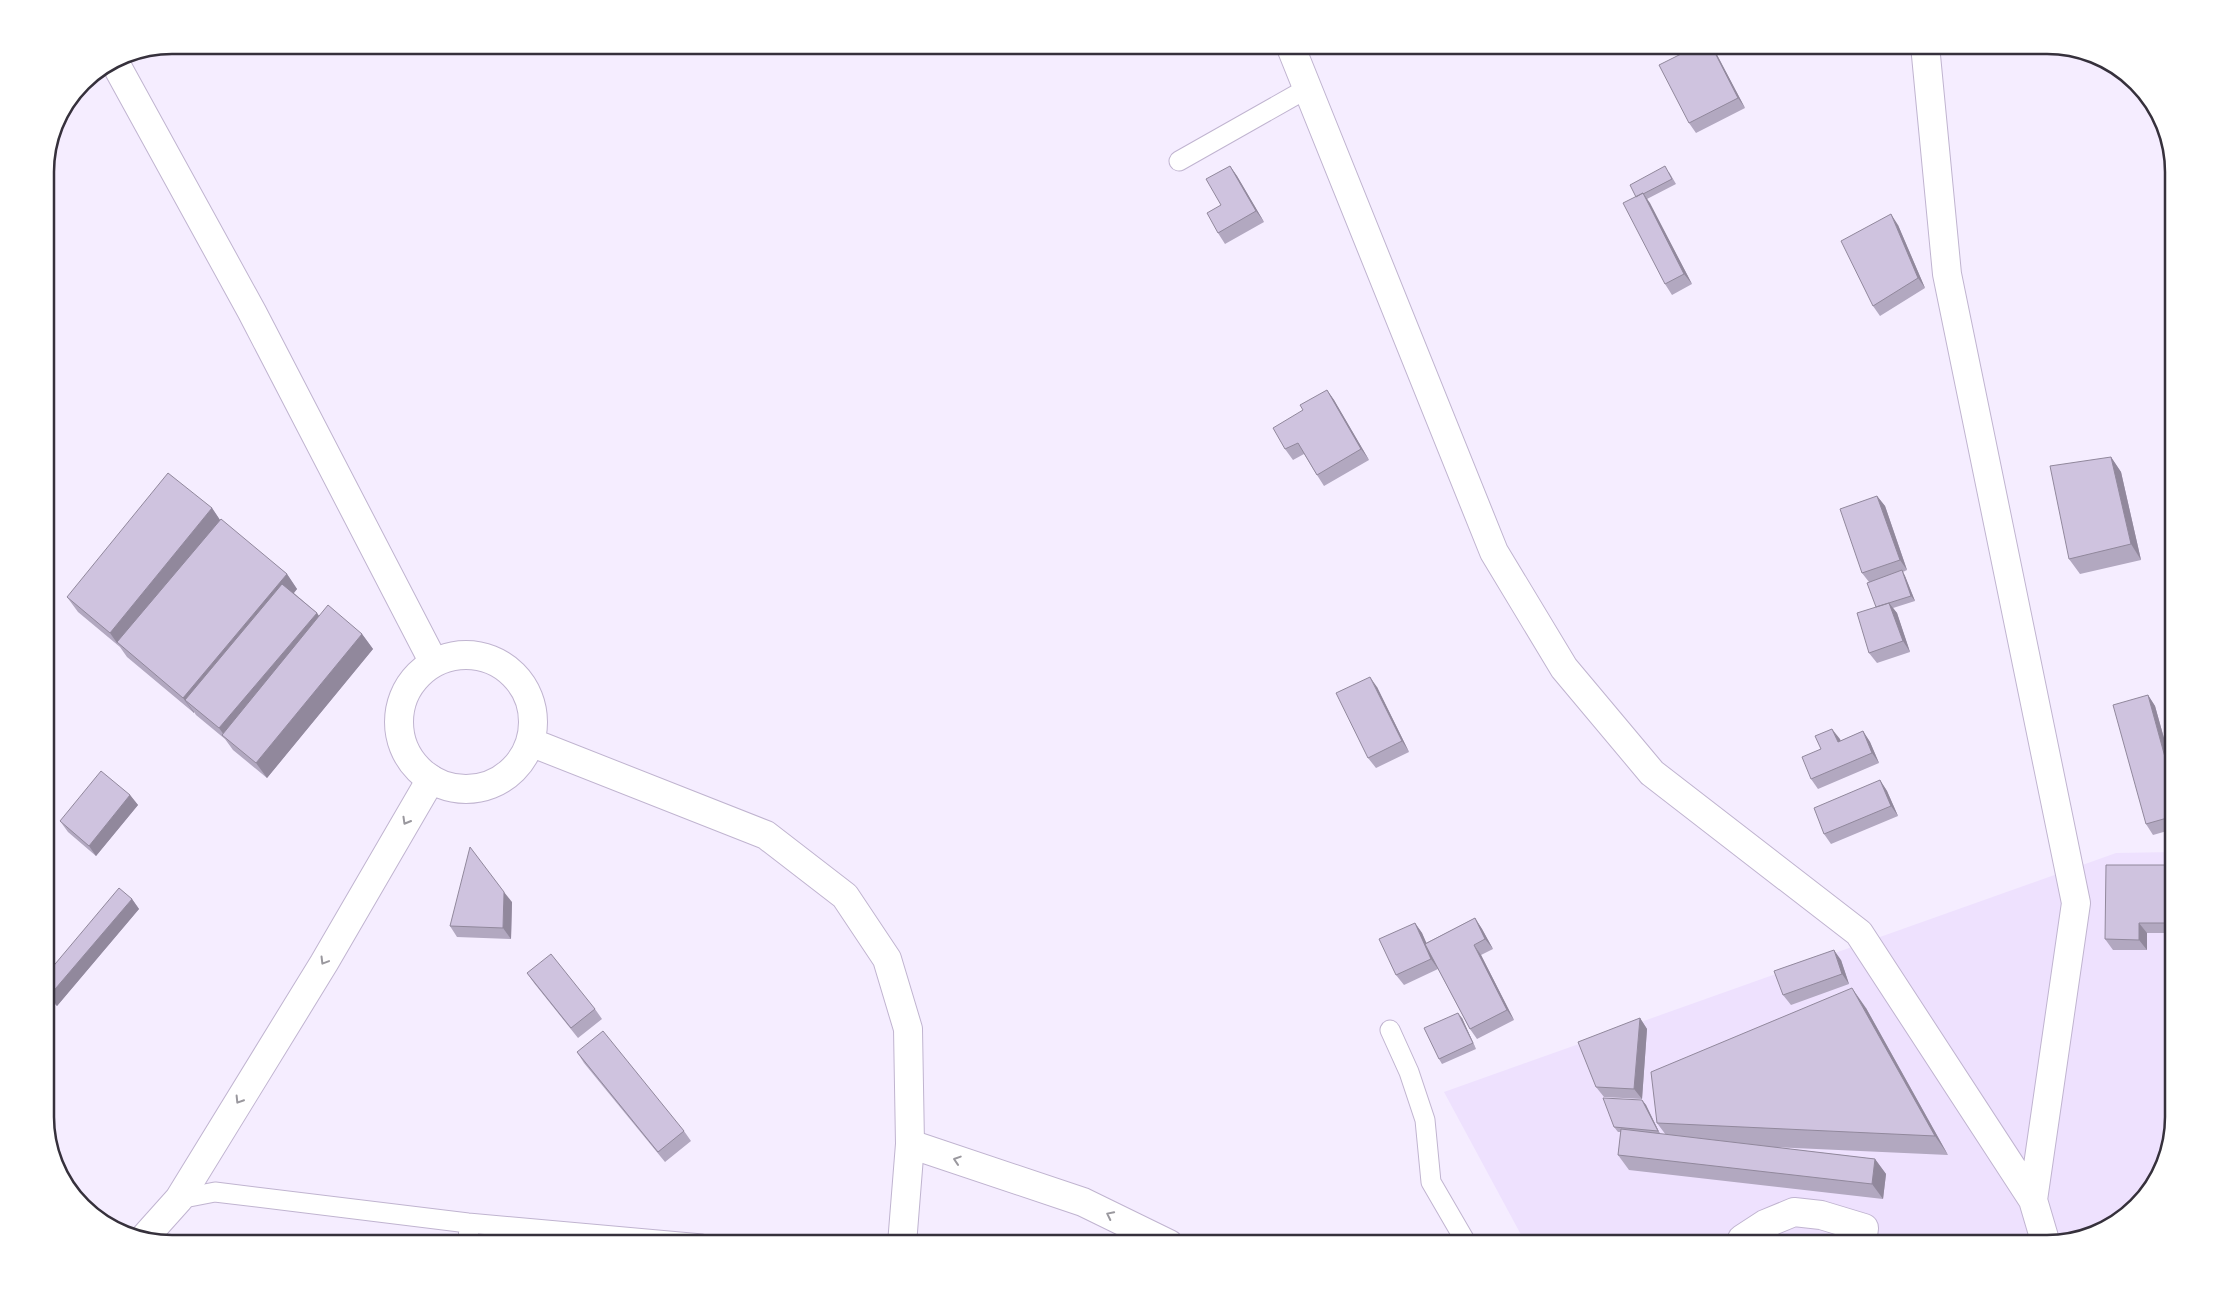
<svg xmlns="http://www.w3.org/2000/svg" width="2219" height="1289" viewBox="0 0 2219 1289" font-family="Literata,serif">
<rect width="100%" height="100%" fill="#f5edff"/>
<!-- built -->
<path fill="#eee1fe" d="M2174,852V1117L2157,1180L2111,1227L2047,1244H1526L1444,1092L2116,853Z"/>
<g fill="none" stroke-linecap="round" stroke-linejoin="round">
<defs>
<path id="lane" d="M1179,161L1308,88
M1390,1030L1409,1072L1425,1120L1431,1182L1467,1244
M179,1199L215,1192L468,1223L702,1244
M468,1223L469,1244"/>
<path id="street" d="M1290,45L1494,552L1564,668L1652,773L1859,933L2033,1200
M1925,45L1947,274L2076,903L2033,1200L2046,1244
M114,61L252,312L434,663
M399 722a67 67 0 1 1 134 0a67 67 0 1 1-134 0Z
M530,742L766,835L845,896L887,959L908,1029L910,1144L902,1244
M1740,1244L1742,1239L1765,1224L1794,1212L1821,1215L1864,1228L1862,1244"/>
<path id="highway" d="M910,1144L1083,1202L1169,1244
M145,1237L179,1199L324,963L431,779"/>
</defs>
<!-- lane casing -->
<use href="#lane" stroke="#c0b4d0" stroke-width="21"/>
<!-- street casing -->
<use href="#street" stroke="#c0b4d0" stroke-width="30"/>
<!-- highway casing -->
<use href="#highway" stroke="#c0b4d0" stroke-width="30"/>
<!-- lane -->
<use href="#lane" stroke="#fff" stroke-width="19"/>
<!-- street -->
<use href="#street" stroke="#fff" stroke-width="28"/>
<!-- highway -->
<use href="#highway" stroke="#fff" stroke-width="28"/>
</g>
<!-- wall -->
<path fill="#b2a8c0" d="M1881,45H1896L1887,53Z
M1976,45H1997L1981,52Z
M1715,51L1745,108L1696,133L1689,123Z
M1230,166L1237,176L1264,222L1225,244L1218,233L1221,205Z
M1669,172L1676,184L1647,199L1692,284L1672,295L1665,284L1636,197Z
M1898,225L1925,288L1880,316L1873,306Z
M1327,390L1334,400L1369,460L1324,486L1317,475L1304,454L1293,460L1285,449L1303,410Z
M2111,457L2121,472L2141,560L2080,574L2069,559Z
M1877,496L1885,506L1907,570L1903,572L1905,576L1915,601L1893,608L1897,613L1910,652L1877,663L1869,653L1876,607L1869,582L1862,573Z
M212,508L220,520L287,574L297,589L294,593L317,613L319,616L362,634L373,649L267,778L233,750L225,739L196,715L194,712V713L127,657L120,647L78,612L67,597Z
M1377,687L1409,752L1376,768L1368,758Z
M2148,695L2155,706L2174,774V829L2153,835L2146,824Z
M1863,731L1870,742L1879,763L1818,789L1811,779L1821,749L1840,739V741Z
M1880,780L1887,791L1898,816L1831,844L1824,834Z
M130,795L138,805L96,856L68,832L60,821Z
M2174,865V933H2147V950H2113L2105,939Z
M132,899L139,909L57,1006L45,996V991Z
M512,902L511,939L457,937L450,926Z
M1475,918L1482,929L1493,949L1481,955L1514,1020L1477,1039L1470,1029L1438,969L1404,985L1396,975L1415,923L1422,933L1426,943Z
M1841,960L1849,984L1791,1005L1783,995Z
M527,973L595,1009L602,1019L578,1038L534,983Z
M1866,1008L1948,1155L1774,1147L1875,1159L1886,1174L1883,1199L1629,1170L1618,1155L1621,1132H1618L1614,1127L1642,1100L1646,1105L1660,1134L1666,1135L1657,1123Z
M1462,1018L1476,1049L1442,1064L1439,1059Z
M1640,1018L1647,1029L1642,1099L1604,1097L1596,1087Z
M577,1052L684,1131L691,1141L665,1162L584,1063Z"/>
<!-- shaded-wall -->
<path fill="#91889c" d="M1711,45L1715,51L1745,108L1738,98Z
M1230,166L1237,176L1264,222L1256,211Z
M1643,193L1650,203L1692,284L1684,274Z
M1891,214L1898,225L1925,288L1918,278Z
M1327,390L1334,400L1369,460L1361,449Z
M2111,457L2121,472L2141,560L2131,544Z
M1877,496L1885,506L1907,570L1900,560Z
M212,508L222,523L117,643L110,633Z
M1902,570L1905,576L1915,601L1911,596Z
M287,574L297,589L197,709L185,700L194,712V713L183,698Z
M1889,603L1897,613L1910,652L1903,641Z
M317,613L327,628L227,739L219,728Z
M362,634L373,649L267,778L256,763Z
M1370,677L1377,687L1409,752L1402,741Z
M2148,695L2155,706L2174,774V790Z
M1832,729L1840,739L1845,752L1838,742Z
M1863,731L1870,742L1879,763L1872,753Z
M1880,780L1887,791L1898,816L1891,806Z
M130,795L138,805L96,856L89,846Z
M504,892L512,902L511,939L503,928Z
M132,899L139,909L57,1006L50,995Z
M1475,918L1482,929L1493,949L1485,939Z
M1415,923L1422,933L1438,969L1431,959Z
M2139,923L2147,933V950L2139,940Z
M1474,945L1481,955L1514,1020L1507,1010Z
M1834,950L1841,960L1849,984L1842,974Z
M1852,988L1866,1008L1948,1155L1935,1136Z
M1458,1013L1462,1018L1476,1049Z
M1640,1018L1647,1029L1642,1099L1634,1089Z
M1642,1100L1646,1105L1661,1136L1658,1131Z
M1875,1159L1886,1174L1883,1199L1872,1184Z"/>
<!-- building -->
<path fill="#cfc3df" stroke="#91889c" d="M1699,45H1711L1738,98L1689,123L1659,65Z
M1230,166L1256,211L1218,233L1207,213L1221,205L1206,179Z
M1665,166L1672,179L1643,194V193L1636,197L1630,185Z
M1643,193L1684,274L1665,284L1623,203Z
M1891,214L1918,278L1873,306L1841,241Z
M1327,390L1361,449L1317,475L1298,443L1285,449L1273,428L1303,410L1300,405Z
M2111,457L2131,544L2069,559L2050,466Z
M168,473L212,508L110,633L67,597Z
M1877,496L1900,560L1862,573L1840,509Z
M221,519L287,574L183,698L117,642Z
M1902,570L1911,596L1876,607L1867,583Z
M282,584L317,613L219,728L185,700Z
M1889,603L1903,641L1869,653L1857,613Z
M328,605L362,634L256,763L222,735Z
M1370,677L1402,741L1368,758L1336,693Z
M2148,695L2174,790V816L2146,824L2113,705Z
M1832,729L1838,742L1863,731L1872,753L1811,779L1802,757L1821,749L1815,736Z
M101,771L130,795L89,846L60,821Z
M1880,780L1891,806L1824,834L1814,808Z
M470,847L504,892L503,928L450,926Z
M2106,865H2174V923H2139V940L2105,939Z
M119,888L132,899L50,995L45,991V976Z
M1475,918L1485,939L1474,945L1507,1010L1470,1029L1425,944Z
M1415,923L1431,959L1396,975L1379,939Z
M1834,950L1842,974L1783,995L1774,971Z
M551,954L595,1009L571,1028L527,973Z
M1852,988L1935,1136L1657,1123L1651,1072Z
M1458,1013L1473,1043L1439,1059L1424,1028Z
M1640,1018L1634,1089L1596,1087L1578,1042Z
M603,1031L684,1131L658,1152L577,1052Z
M1603,1098L1642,1100L1658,1131L1614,1127Z
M1621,1129L1875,1159L1872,1184L1618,1155Z"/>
<!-- one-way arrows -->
<defs><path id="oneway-chevron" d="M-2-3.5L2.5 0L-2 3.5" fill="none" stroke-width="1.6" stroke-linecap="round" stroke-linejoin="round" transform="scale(1.25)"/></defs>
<g stroke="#9a989e">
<use href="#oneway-chevron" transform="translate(406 821) rotate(120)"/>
<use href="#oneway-chevron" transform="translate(324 961) rotate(121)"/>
<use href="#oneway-chevron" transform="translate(239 1100) rotate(122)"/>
<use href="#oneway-chevron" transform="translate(957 1160) rotate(-162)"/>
<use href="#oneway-chevron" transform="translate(1110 1215) rotate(-154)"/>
</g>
<!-- crop -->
<path d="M0 0H2219V1289H0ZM172 54H2047A118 118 0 0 1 2165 172V1117A118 118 0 0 1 2047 1235H172A118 118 0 0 1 54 1117V172A118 118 0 0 1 172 54Z" fill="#fff" fill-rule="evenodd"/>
<path fill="none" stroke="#36313c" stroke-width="2.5" d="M172 54H2047A118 118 0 0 1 2165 172V1117A118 118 0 0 1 2047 1235H172A118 118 0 0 1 54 1117V172A118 118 0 0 1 172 54Z"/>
</svg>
